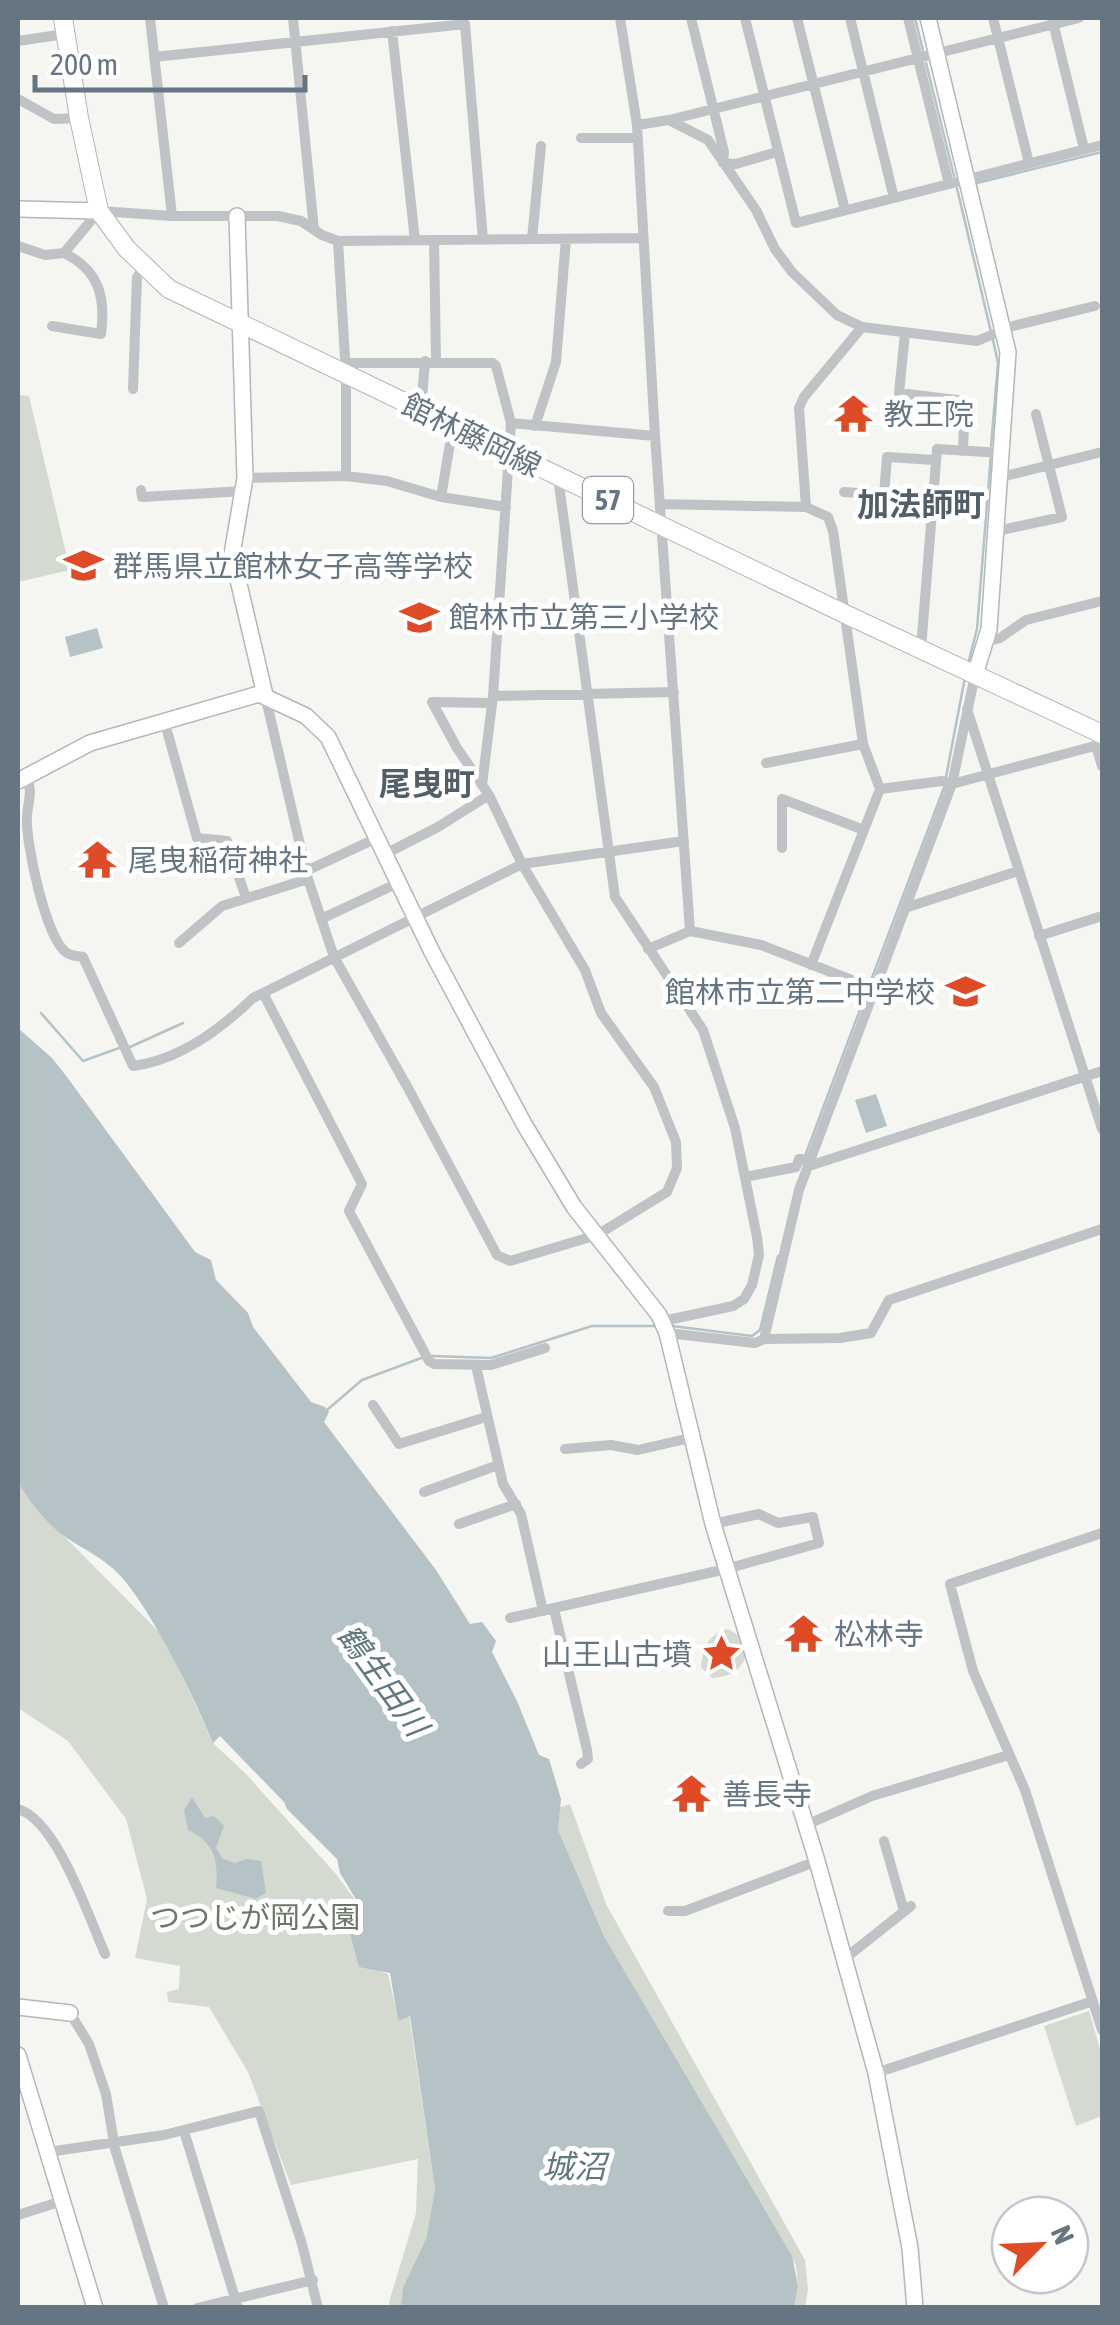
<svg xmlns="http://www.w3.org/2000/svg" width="1120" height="2325" viewBox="0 0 1120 2325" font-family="'Asap Condensed','Noto Sans JP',sans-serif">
<rect width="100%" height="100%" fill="#f5f5f2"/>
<!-- green -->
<path fill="#d5dad1" d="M18,395L29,396L70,570L18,582Z
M18,1475L64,1536L164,1637L213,1743L246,1774L336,1874L363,1911L360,1917L377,1970L388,1974L398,2020L409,2015L435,2189L426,2239L401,2307H390L389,2302L416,2213L418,2159L291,2185L248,2072L209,2007L168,2002L167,1992L179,1989L180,1966L135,1958L147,1899L126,1819L68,1741L18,1708Z
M728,1629L738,1635L746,1656C739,1673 730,1676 712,1678L701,1667C704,1647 707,1635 728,1629Z
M570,1804L606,1904L805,2260L808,2290L805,2307H794L798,2286L796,2265L604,1936L558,1830L560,1807Z
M1089,2011L1102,2056V2116L1076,2126L1044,2026Z"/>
<!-- water -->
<path fill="#b5c2c6" d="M97,628L103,648L70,657L65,637Z
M18,1028L52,1058L67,1077L195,1252L211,1260L216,1280L248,1313L253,1327L311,1402L325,1407L329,1412L324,1422L436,1570L470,1624L482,1622L496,1641L492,1652L517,1701L539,1755L549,1759L561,1799L558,1830L604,1936L792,2256L798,2286L794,2307H401L403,2288L426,2239L435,2189L410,2016L398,2021L390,1973L359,1967L348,1926L360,1917L363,1911L340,1873L337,1859L287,1809L284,1802L220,1736L213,1743C193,1695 157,1621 125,1581C108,1560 86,1551 64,1536C45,1522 32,1504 19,1484Z
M876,1094L887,1126L866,1133L855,1100Z
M192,1797L205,1818L214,1816L224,1826L216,1848L223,1859L235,1863L246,1859L261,1861L266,1893L256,1899L216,1888C219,1860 214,1842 188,1830L184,1810Z"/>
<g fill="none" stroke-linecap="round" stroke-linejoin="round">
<!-- stream -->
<path stroke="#b5c2c6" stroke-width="2.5" d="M915,18L924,55
M926,63L954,176
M956,184L991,332
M973,184L1102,152
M991,446L998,363L993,340
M968,664L977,629L991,454
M946,777L965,677
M870,983L945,785
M41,1013L83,1061L122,1047
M130,1047L183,1023
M805,1156L867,991
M672,1326L752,1336L760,1330L778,1256
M432,1356L491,1358L592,1326H654
M327,1410L362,1380L424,1357"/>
<defs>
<path id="secondary" d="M928,18L1008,352L989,629L975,675
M18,209L99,211
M237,216L245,478L232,554L265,695
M18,781L90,743L259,694L306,716L328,737L432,952L524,1124L574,1207L659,1315L667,1333L713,1524L817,1861L876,2073L910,2248L915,2308
M18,2007L70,2013
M18,2055L95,2308"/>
<path id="primary" d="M63,18L79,118L99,211L127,249L169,289L843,613L1102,734"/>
</defs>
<!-- secondary casing -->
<use href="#secondary" stroke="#b1b7bb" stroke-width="18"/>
<!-- primary casing -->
<use href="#primary" stroke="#b0b5b9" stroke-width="20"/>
<!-- street -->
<path stroke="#bfc3c6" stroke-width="10" d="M150,18L172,216
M293,18L314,230
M620,18L637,125L655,436L690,931
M691,18L724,152L723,163L736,164L777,152
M745,18L796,223L1102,145
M797,18L845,210
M850,18L894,198
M908,18L949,184
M993,18L1029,163
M1052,18L1084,149
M392,31L415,240
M18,41L65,34
M154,57L465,24L483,240
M18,99L54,119L79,118
M669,120L708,140L756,210L775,249L792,272L837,315L862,327L977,341L1013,326L1095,306
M637,125L669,120L1079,18
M581,138H637
M532,239L541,146
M434,240L436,361
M338,241L346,375V476
M18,246L45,255L64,253L99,211L172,216H278L301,221L322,235L338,241L643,238
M52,326L101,334C106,297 99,270 64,253
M905,333L899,393L965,401L963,451
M345,363H493L496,366L511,423L493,696
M133,389L137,277L144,268
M421,410L425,361
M511,423L655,436
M453,426L441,497L506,507
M535,426L556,362L566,239
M558,477L615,897L703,1030L735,1128L757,1237L759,1255L752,1285L744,1299L733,1306L663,1321
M1001,477L1102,452
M245,478L346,476L387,481L441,497
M141,490L142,497L244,491
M844,492L933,499
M884,495L887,457L935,460
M660,504L806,507L828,517L833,531L863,744L880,789L942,781L952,784L1102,744
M806,507L799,408L804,397L862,327
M997,531L1062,517L1036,414
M986,642L1000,638L1026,620L1102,601
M921,649L937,449L1003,453
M265,695L308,879L334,957L408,1088L497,1255L510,1261L597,1235L667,1192L677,1168L676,1142L654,1087L601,1013L585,970L522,864L489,795L457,748L432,702L492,703
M967,709L1102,1129
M164,720L197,838L227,841L246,898
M1096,746L1102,766
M766,763L863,744
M27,777C33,793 28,800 27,816C25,841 46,940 67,953C72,956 77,956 83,957L133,1066C180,1060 221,1029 253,998L522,864L684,841
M482,785L493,696L674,692
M782,848V799L864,830
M385,854L438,827L489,795
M306,871L377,838
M905,908L1018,871
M321,919L398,883
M1039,936L1102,916
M179,943L222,906L308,879
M648,949L690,931L761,945L875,989
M811,965L880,789
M263,993L362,1184L349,1211L429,1361L434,1364L491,1365L545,1348
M809,1166L1102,1071
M745,1177L796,1167L799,1159L811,1160
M667,1333L755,1343L764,1339L799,1190L952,784L975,675
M764,1339L840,1338L871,1333L889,1300L1102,1229
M476,1366L503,1484L521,1514L543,1611
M373,1405L399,1444L486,1417
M565,1449L611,1445L638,1450L690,1438
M424,1492L498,1465
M459,1524L516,1504
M1102,1533L950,1584L973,1671L1025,1790L1102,2030
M554,1609L587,1750L588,1759L581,1764
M510,1618L726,1569L819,1543L813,1517L778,1523L759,1514L713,1524
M18,1809C57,1820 89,1918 105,1954
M806,1825L872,1796L1009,1755
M884,1841L904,1911
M668,1911H685L817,1861
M843,1960L911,1906
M70,2013L89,2044L106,2094L115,2149L164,2308
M876,2073L1093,2001
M184,2131L238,2308
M48,2152L164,2135L259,2111L302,2244L318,2308
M18,2215L62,2201
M197,2308L313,2280"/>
<!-- secondary -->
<use href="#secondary" stroke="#fff" stroke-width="15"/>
<!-- primary -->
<use href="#primary" stroke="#fff" stroke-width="18"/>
</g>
<!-- icons -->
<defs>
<symbol id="temple-bare" viewBox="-9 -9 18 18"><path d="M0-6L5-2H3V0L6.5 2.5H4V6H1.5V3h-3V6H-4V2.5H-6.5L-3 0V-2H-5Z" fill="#e04b27" stroke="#fff" stroke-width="2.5" paint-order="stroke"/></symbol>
<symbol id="school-bare" viewBox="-9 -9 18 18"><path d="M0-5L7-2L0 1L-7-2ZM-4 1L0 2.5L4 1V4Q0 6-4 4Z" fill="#e04b27" stroke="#fff" stroke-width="2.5" paint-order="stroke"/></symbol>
<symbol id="sight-bare" viewBox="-9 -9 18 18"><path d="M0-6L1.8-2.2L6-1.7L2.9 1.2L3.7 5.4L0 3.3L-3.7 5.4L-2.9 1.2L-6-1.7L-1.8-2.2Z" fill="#e04b27" stroke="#fff" stroke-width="2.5" paint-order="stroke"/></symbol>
</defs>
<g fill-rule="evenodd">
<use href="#temple-bare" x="826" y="386" width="55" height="55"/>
<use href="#school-bare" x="56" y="538" width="55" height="55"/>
<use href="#school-bare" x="392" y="590" width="55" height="55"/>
<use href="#temple-bare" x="70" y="832" width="55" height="55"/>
<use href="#school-bare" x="938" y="964" width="55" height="55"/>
<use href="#temple-bare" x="776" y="1606" width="55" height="55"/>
<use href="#sight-bare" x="694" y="1626" width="55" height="55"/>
<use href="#temple-bare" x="664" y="1766" width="55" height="55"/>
</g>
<g text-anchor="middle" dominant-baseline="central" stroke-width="10" stroke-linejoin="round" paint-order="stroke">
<!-- shield labels -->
<rect fill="#fff" stroke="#939fa8" stroke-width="2.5" x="583" y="477" width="50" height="46" rx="8"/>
<g font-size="28" font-weight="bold" fill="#657682">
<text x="608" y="500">57</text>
</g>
<!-- poi labels -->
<g font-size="30" fill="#657682" stroke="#fff" text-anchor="start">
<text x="884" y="414">教王院</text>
<text x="113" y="566">群馬県立館林女子高等学校</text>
<text x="449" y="617">館林市立第三小学校</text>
<text x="128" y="860">尾曳稲荷神社</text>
<text x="935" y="992" text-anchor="end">館林市立第二中学校</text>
<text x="834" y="1634">松林寺</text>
<text x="692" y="1654" text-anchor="end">山王山古墳</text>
<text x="722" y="1794">善長寺</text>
</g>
<!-- street labels -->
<g font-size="30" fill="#657682" stroke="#fff">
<text transform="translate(472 435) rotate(26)">館林藤岡線</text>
</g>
<!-- park labels -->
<g font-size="30" fill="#697a63" stroke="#fff">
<text x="255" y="1917">つつじが岡公園</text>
</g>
<!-- neighbourhood labels -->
<g font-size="32" font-weight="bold" fill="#535f68" stroke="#fff">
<text x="921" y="504">加法師町</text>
<text x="427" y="783">尾曳町</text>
</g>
<!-- water labels -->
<g font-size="32" font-style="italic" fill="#60787f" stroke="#fff">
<text transform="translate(383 1680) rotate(54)">鶴生田川</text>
<text x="574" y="2166">城沼</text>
</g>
</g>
<!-- border -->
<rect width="1120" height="2325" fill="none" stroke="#657682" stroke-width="40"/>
<!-- north arrow -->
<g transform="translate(1040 2245) rotate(66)"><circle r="48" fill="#ffffff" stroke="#c1c8cd" stroke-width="2.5"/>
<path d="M0-8L18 38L0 25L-18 38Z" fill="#e04b27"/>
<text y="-15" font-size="28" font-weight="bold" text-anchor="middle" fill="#657682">N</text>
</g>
<!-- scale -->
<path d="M35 75v15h270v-15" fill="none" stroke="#657682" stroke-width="5"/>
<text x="50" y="75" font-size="30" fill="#657682" stroke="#ffffff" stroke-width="8" paint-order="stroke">200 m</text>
</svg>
